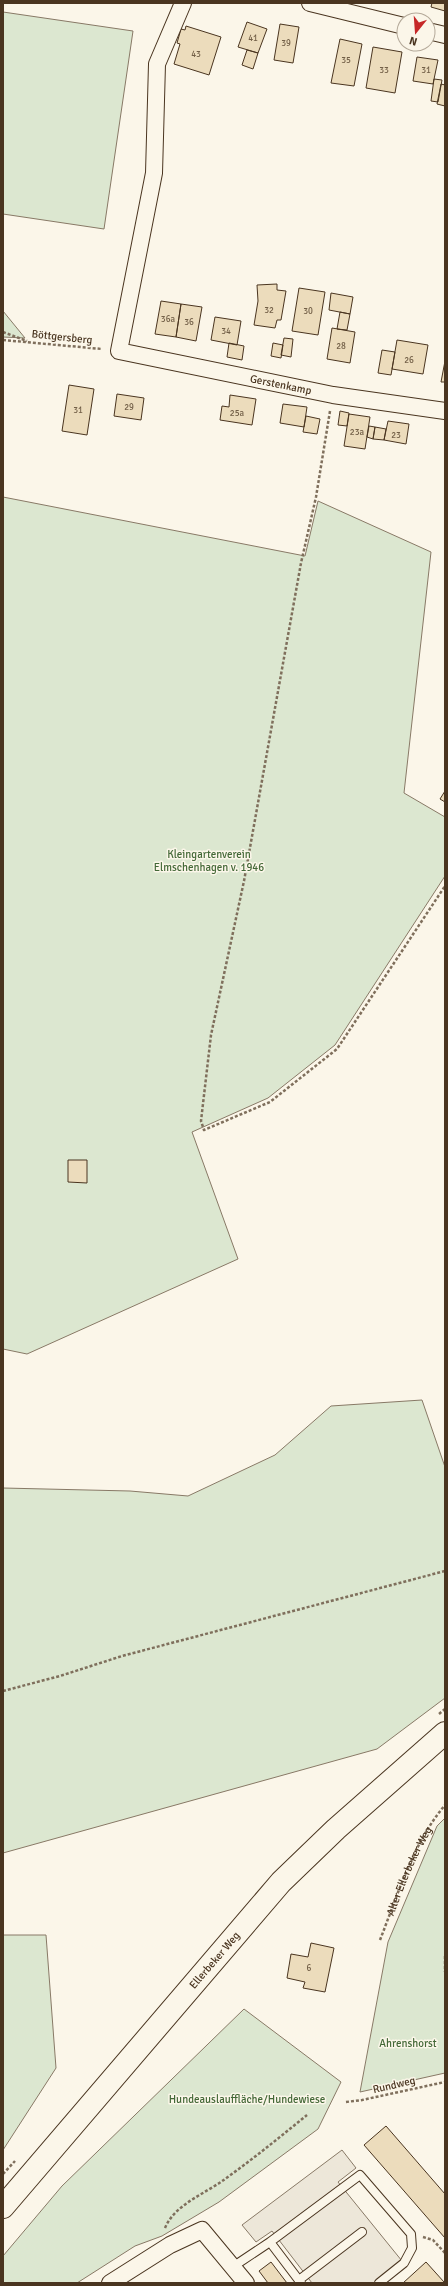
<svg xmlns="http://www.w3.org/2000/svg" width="448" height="2286" viewBox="0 0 448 2286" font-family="Signika,sans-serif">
<rect width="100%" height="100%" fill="#fbf6e9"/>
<!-- green -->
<path fill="#dce7d0" stroke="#887966" d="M3,12L133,31L104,229L3,214Z
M3,311L25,338L3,337Z
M3,497L305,556L318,501L431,552L404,793L445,817V876L335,1045L268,1098L192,1132L238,1259L27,1354L3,1349Z
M422,1400L445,1467V1698L377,1749L3,1853V1488L130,1491L188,1496L275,1455L331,1406Z
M445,1818V2073L360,2092L388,1942L437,1826Z
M3,1935H46L56,2068L3,2150Z
M244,2009L341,2082L318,2129L219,2202L162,2236L135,2246L77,2283H3V2256L62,2186Z"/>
<!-- parking -->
<path fill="#ede7d9" stroke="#887966" d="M342,2150L356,2168L338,2182L402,2261L374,2283H312L272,2231L256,2242L242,2225Z"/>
<!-- building -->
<path fill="#ecdcbc" stroke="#4a3520" d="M432,3H445V11L431,7Z
M247,22L267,29L258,53L238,47Z
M280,24L299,27L293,63L274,60Z
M186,26L221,37L209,75L174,64L180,44L177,43L181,29L185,30Z
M340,39L362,44L354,86L331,83Z
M373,47L402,52L395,93L366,88Z
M247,50L258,53L253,69L242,65Z
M417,57L438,60L433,84L413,81Z
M434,79L442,80L438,102L431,101Z
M441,84L445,85V106L437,104Z
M277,284V290L286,291L281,320H277L275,328L254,325L258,301L257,285Z
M299,288L325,292L318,335L292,331Z
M331,293L353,297L350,314L329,310Z
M161,301L181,304L176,337L155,334Z
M181,304L202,307L196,341L176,337Z
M340,312L350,314L347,330L337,329Z
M215,317L241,321L237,345L211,340Z
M332,328L355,332L350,363L327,359Z
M284,338L293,339L291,357L281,355Z
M397,340L428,345L423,374L392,369Z
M229,343L244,346L242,360L227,357Z
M273,343L283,345L281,358L271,356Z
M382,350L395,352L391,375L378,373Z
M445,361V382H441Z
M69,385L94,389L87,435L62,431Z
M117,394L144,398L141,420L114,416Z
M230,395L256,399L252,425L220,420L222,406L229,407Z
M283,404L307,407L304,427L280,423Z
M340,411L349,413L347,426L338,425Z
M349,414L370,417L365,449L344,446Z
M306,416L320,419L317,434L303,432Z
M388,421L409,424L406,444L384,440Z
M369,426L375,427L373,439L367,437Z
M375,427L386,429L384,440L373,439Z
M445,791V802L440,799Z
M68,1160H87V1183L68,1182Z
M311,1943L334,1948L325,1992L303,1988L305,1982L287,1978L291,1954L308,1957Z
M386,2126L445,2194V2238L364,2145Z
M271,2262L287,2283H268L259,2271Z
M426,2262L444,2282L443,2283H403Z"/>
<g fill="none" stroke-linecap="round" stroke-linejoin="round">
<defs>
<path id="lane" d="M270,2242L301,2283
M234,2266L270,2242L360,2175L411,2234L412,2248L404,2263L379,2283
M299,2280L362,2232"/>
<g id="street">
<path id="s2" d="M183,3L157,64L154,173L119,351L333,395L445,411"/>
<path d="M310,3L404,26"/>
<path d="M428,31L445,35"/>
<path d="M110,2283L170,2245L202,2230L246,2283"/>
</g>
<g id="secondary">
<path id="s3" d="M3,2207L281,1882L336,1829L445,1733"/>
</g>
</defs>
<!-- lane casing -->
<use href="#lane" stroke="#4a3520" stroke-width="10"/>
<!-- street casing -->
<use href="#street" stroke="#4a3520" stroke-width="18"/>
<!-- secondary casing -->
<use href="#secondary" stroke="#4a3520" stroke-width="24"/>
<!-- path -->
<g stroke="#7f6f5c" stroke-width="2.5" stroke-dasharray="3 2" stroke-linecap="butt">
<path d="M3,332L27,341"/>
<path d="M3,340L102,349"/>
<path d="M330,411L316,497L301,563L244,881L211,1035L201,1121L204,1130L270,1102L337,1049L445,886"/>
<path d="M3,1691L60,1676L122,1656L445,1571"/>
<path d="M439,1714L445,1709"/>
<path id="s1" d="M380,1940C398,1894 413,1843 445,1805"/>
<path d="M445,1956V1972"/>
<path d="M346,2102L362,2100L445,2082"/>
<path d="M3,2174L15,2161"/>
<path d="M165,2228C175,2204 205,2194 225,2179C253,2159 280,2137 307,2115"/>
<path d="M423,2237L433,2240L445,2253"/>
</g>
<!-- lane -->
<use href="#lane" stroke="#fbf6e9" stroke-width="8"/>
<!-- street -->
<use href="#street" stroke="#fbf6e9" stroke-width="16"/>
<!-- secondary -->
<use href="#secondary" stroke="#fbf6e9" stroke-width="22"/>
</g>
<g text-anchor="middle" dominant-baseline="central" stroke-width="3" stroke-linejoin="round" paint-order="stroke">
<!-- number labels -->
<g font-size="9" fill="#725f47">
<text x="253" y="38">41</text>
<text x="286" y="43">39</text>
<text x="196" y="54">43</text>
<text x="346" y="60">35</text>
<text x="384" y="70">33</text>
<text x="426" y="70">31</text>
<text x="269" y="310">32</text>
<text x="308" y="311">30</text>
<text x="168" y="319">36a</text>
<text x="189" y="322">36</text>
<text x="226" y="331">34</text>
<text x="341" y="346">28</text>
<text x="409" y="360">26</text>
<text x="129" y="407">29</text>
<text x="78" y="410">31</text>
<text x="237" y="413">25a</text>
<text x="357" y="432">23a</text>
<text x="396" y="435">23</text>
<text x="309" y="1968">6</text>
</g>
<!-- street labels -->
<g font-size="11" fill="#4a3520" stroke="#fbf6e9">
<text transform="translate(62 337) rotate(6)">Böttgersberg</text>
<text stroke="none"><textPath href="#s2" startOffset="522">Gerstenkamp</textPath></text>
<text stroke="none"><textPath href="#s1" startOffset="75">Alter Ellerbeker Weg</textPath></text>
<text stroke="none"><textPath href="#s3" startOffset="325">Ellerbeker Weg</textPath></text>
<text transform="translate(394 2085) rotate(-13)">Rundweg</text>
</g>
<!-- park labels -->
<g font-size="11" fill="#436837" stroke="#fbf6e9">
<text x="209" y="854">Kleingartenverein<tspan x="209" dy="13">Elmschenhagen v. 1946</tspan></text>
<text x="408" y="2043">Ahrenshorst</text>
<text x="247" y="2099">Hundeauslauffläche/Hundewiese</text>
</g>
</g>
<!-- border -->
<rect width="448" height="2286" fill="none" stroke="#4a3520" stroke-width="8"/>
<!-- north arrow -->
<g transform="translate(416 32) rotate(197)"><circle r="19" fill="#fbf6e9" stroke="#b4a999"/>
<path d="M0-3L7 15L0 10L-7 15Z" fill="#c62828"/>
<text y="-6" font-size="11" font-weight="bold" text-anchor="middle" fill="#4a3520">N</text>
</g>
</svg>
